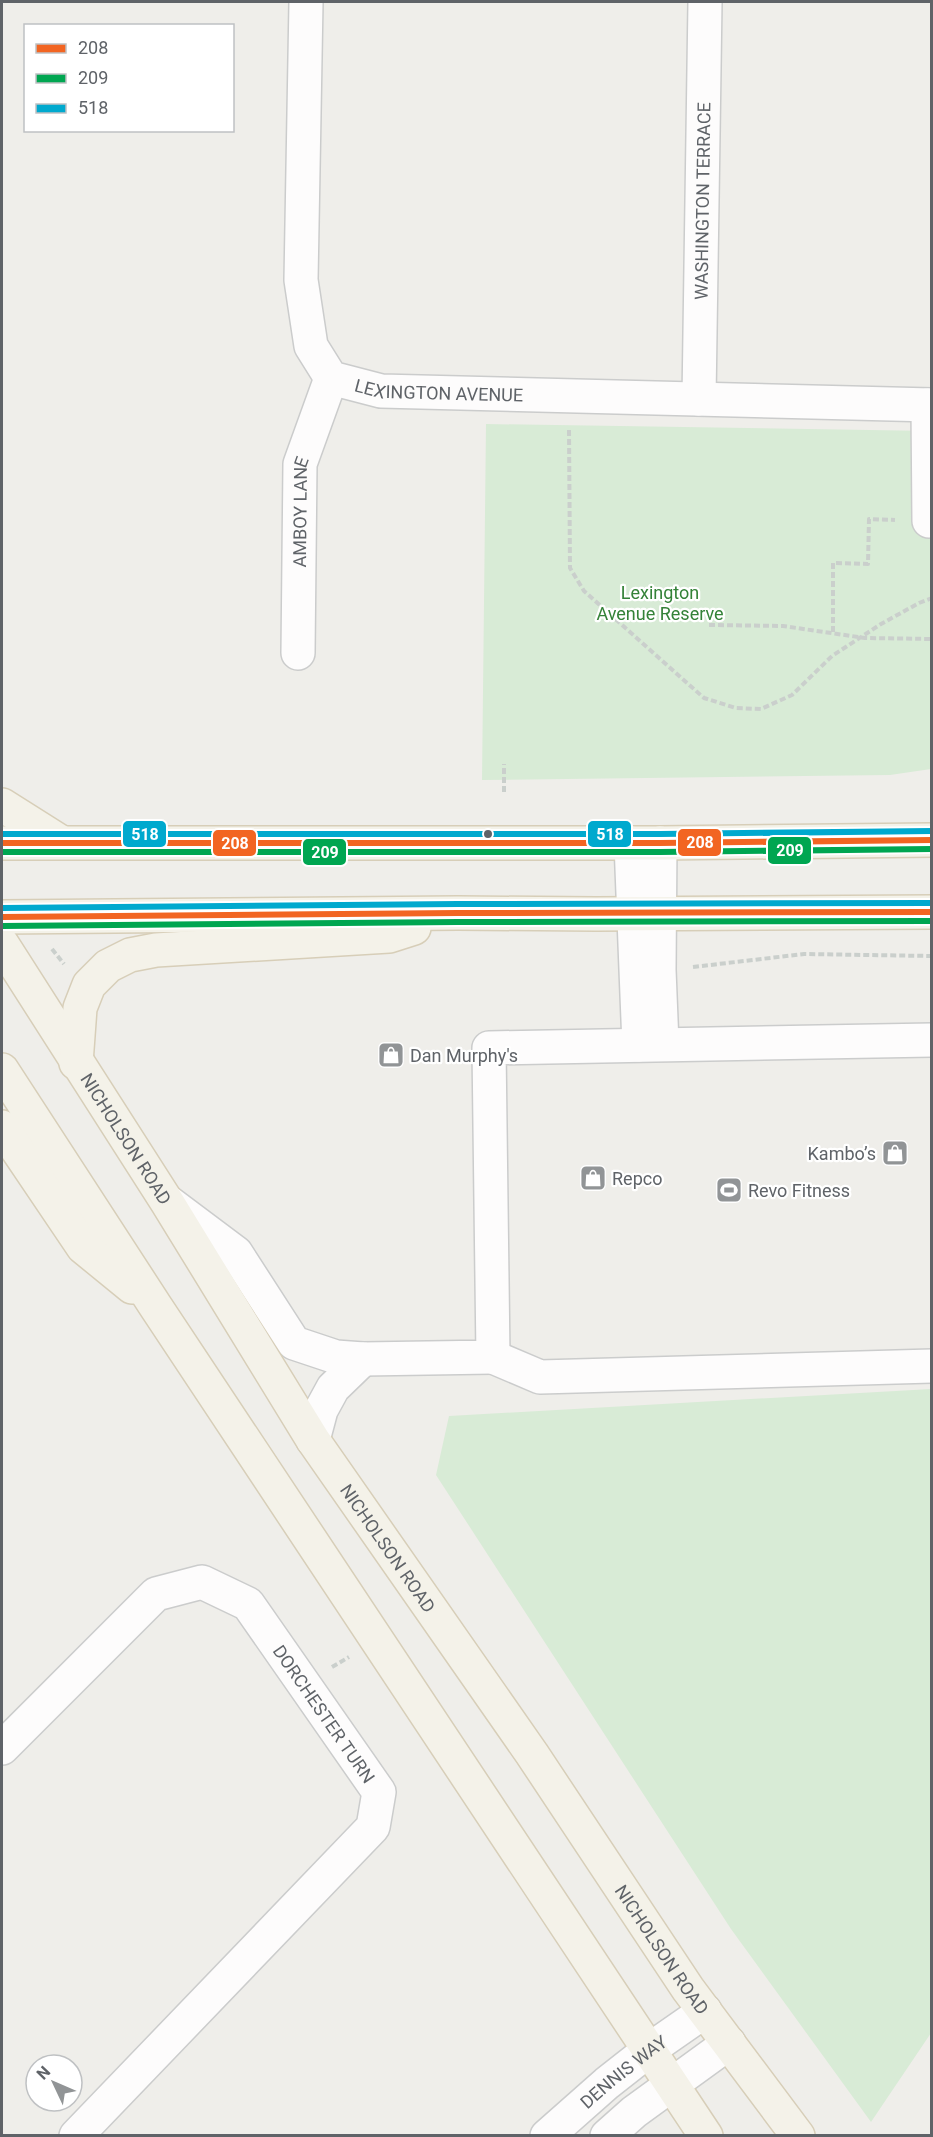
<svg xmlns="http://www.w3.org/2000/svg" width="933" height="2137" viewBox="0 0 933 2137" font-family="Roboto,sans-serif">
<rect width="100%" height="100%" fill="#efeeea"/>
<!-- green -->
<path fill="#d8ebd6" d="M486,424L931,431V769L890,775L482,780Z
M931,1389V2033L871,2122L731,1929L436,1475L449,1416Z"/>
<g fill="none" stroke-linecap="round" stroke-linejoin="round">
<defs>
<g id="minor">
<path id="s1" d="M306,2L301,280L311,346L331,378L381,391L932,405"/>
<path id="s2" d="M699,399L705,2"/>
<path d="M928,405L929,521"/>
<path id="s3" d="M298,653L300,464L331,378"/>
<path d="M631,843L639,1045"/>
<path d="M660,843L659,970L662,1044"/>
<path d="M168,1202L236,1253L294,1343L336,1357L363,1359L493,1357L489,1048L932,1040"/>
<path d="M493,1357L540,1377L932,1366"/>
<path d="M313,1440L321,1410L333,1388L363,1359"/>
<path id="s4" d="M2,1748L156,1594L202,1582L248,1604L379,1792L373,1827L76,2136"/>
<path id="s5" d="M547,2136L607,2083L649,2050L705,2011"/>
<path d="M607,2136L634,2112L729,2043"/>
</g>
<g id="major">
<path d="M2,805L59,841"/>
<path d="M2,843H660L932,840"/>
<path d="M2,917L458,913L596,914L932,912"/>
<path id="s6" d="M2,944L167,1202L313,1440L532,1754L688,1989L798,2136"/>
<path d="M76,1063L80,1008L89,985L108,966L130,955L156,950L389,936L414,928"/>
<path d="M2,1070L156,1307L706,2136"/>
<path d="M2,1127L83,1247L132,1287"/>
</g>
</defs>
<!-- minor casing -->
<use href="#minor" stroke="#cbcccc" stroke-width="36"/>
<!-- major casing -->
<use href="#major" stroke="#d7ceb8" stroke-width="36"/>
<!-- path -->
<path stroke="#cacfcc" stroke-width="4" stroke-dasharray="6 3" stroke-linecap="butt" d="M569,430L570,568L584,591L704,698L736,708L761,709L792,695L832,656L881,624L919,603L932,598
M709,625L783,626L865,638L932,639
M833,632V563L868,564L869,519L895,520
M504,792V764
M52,949L64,964
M693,967L804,954L932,956
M332,1667L349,1657"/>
<!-- minor -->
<use href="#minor" stroke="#fdfcfc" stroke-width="33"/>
<!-- major -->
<use href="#major" stroke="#f4f2e9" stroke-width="33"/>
<defs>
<path id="bus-1" d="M2,843H660L932,840
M2,917L458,913L932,912"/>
<path id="bus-2" d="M2,852H660L932,849
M2,926L458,922L932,921"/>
<path id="bus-3" d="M2,834H660L932,831
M2,908L458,904L932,903"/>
</defs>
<!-- bus-1 casing -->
<use href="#bus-1" stroke="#fff" stroke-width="10"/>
<!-- bus-2 casing -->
<use href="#bus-2" stroke="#fff" stroke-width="10"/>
<!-- bus-3 casing -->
<use href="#bus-3" stroke="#fff" stroke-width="10"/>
<!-- bus-1 -->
<use href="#bus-1" stroke="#f26522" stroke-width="6"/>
<!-- bus-2 -->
<use href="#bus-2" stroke="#00a651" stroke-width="6"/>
<!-- bus-3 -->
<use href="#bus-3" stroke="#00a9ce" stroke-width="6"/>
</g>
<!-- icons -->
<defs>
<symbol id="shop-square" viewBox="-11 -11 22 22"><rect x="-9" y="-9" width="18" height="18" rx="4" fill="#919496" stroke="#fff"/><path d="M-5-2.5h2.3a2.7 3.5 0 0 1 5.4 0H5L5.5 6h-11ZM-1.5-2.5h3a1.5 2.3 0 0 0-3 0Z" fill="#fff"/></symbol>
<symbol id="stadium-square" viewBox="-11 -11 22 22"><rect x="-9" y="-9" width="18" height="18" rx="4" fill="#919496" stroke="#fff"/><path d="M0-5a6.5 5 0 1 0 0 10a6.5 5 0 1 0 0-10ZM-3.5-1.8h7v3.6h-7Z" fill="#fff"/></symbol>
</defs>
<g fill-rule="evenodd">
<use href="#shop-square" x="376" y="1040" width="30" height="30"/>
<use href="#shop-square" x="880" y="1138" width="30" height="30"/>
<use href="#shop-square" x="578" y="1163" width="30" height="30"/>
<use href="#stadium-square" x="714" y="1175" width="30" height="30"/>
</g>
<!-- markers -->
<circle fill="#5f6368" stroke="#fff" stroke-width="2" cx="488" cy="834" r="5"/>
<g text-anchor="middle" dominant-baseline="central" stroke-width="4.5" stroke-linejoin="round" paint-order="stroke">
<!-- street labels -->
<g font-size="18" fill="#5f6368" stroke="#fff">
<text stroke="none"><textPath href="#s2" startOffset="198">WASHINGTON TERRACE</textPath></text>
<text stroke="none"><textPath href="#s1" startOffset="492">LEXINGTON AVENUE</textPath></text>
<text stroke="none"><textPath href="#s3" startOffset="141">AMBOY LANE</textPath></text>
<text stroke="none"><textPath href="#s6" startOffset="231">NICHOLSON ROAD</textPath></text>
<text stroke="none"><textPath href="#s6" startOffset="717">NICHOLSON ROAD</textPath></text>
<text stroke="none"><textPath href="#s4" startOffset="450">DORCHESTER TURN</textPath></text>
<text stroke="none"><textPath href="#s6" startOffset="1203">NICHOLSON ROAD</textPath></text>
<text stroke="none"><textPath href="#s5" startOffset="100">DENNIS WAY</textPath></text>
</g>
<!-- park labels -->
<g font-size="18" fill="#348238" stroke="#fff">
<text x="660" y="592">Lexington<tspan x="660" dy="21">Avenue Reserve</tspan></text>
</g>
<!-- poi labels -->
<g font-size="18" fill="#5f6368" stroke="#fff" text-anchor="start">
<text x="410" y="1055">Dan Murphy's</text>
<text x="876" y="1153" text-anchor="end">Kambo’s</text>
<text x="612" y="1178">Repco</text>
<text x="748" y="1190">Revo Fitness</text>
</g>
</g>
<g stroke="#fff" stroke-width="2">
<rect x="122" y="820" width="45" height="28" rx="6" fill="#00a9ce"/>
<rect x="587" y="820" width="45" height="28" rx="6" fill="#00a9ce"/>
<rect x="677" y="828" width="45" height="29" rx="6" fill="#f26522"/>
<rect x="212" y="829" width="45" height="28" rx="6" fill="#f26522"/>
<rect x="767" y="836" width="45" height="29" rx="6" fill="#00a651"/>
<rect x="302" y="838" width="45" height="28" rx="6" fill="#00a651"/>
</g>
<g font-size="16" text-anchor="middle" font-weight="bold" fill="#fff">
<text x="145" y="840">518</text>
<text x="610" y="840">518</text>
<text x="700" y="848">208</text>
<text x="235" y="849">208</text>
<text x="790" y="856">209</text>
<text x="325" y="858">209</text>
</g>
<!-- border -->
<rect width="933" height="2137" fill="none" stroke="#5f6368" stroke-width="6"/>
<!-- legend -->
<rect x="24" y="24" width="210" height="108" fill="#ffffff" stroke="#bfc1c3" stroke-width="1.5"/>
<rect x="36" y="44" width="30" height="9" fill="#f26522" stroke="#bfc1c3" stroke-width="1.5"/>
<text x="78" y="54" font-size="18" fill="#5f6368">208</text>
<rect x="36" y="74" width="30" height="9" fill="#00a651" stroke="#bfc1c3" stroke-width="1.5"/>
<text x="78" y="84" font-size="18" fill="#5f6368">209</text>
<rect x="36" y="104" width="30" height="9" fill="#00a9ce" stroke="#bfc1c3" stroke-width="1.5"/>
<text x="78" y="114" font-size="18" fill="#5f6368">518</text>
<!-- north arrow -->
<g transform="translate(54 2083) rotate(314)"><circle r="28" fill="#ffffff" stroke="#bfc1c3" stroke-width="1.5"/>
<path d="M0-4.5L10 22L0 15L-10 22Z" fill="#919496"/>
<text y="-9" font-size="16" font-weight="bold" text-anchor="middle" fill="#5f6368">N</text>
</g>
</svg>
